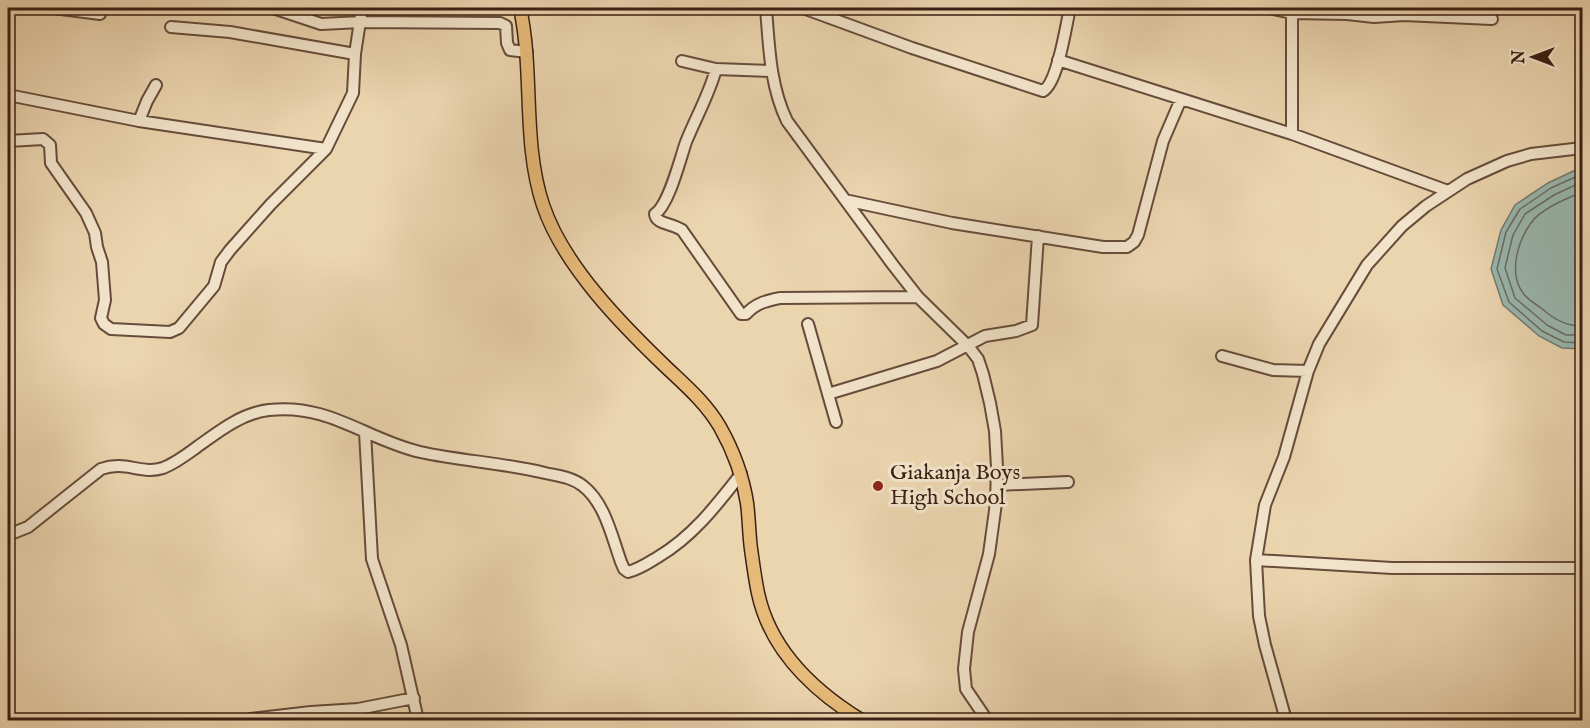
<svg xmlns="http://www.w3.org/2000/svg" width="1590" height="728" viewBox="0 0 1590 728" font-family="'IM FELL English',serif">
<rect width="100%" height="100%" fill="#ebd5af"/>
<filter id="stains"><feTurbulence type="fractalNoise" baseFrequency=".00333" numOctaves="4"/><feColorMatrix values="0 0 0 0 .2 0 0 0 0 .09 0 0 0 0 .02 0 0 0 .5 -.17"/></filter>
<radialGradient id="worn" r=".72"><stop offset=".6" stop-color="#630" stop-opacity="0"/><stop offset="1" stop-color="#630" stop-opacity=".3"/></radialGradient>
<!-- water -->
<path fill="#99b8b1" stroke="#737b72" stroke-width="1.5" d="M1582,167V349L1562,348L1539,336L1503,305L1491,269L1501,230L1515,205L1548,183Z"/>
<g fill="none" stroke-linecap="round" stroke-linejoin="round">
<!-- shore -->
<path stroke="#6a6c62" stroke-width="1.5" d="M1582,174L1551,188L1520,209L1506,232L1497,269L1509,302L1542,331L1564,342L1582,343
M1582,182L1554,195L1525,214L1513,235L1505,268L1515,298L1547,325L1566,335H1582
M1582,192C1568,198 1540,209 1531,223C1518,241 1508,273 1523,293C1527,299 1535,304 1541,308C1554,319 1565,326 1582,326"/>
<defs>
<path id="minor" d="M53,8L100,14
M264,8H273L321,24L361,22L500,23L506,26L507,43L510,50L527,52
M766,8C769,46 770,86 787,121L893,265L918,297L968,346L978,359L983,374L990,403L995,431L997,467L996,503L989,554L968,632L964,669L966,689L987,720
M803,8L912,48L1043,91C1058,83 1066,25 1070,8
M1269,8L1292,13L1347,14L1374,17L1404,15L1492,19
M1292,13V134
M171,27L230,32L355,54
M1058,60L1292,134L1448,191
M682,61L716,69L772,71
M716,69C709,95 696,117 686,142C680,159 669,205 655,214C656,224 671,223 682,230L741,314H746C756,303 766,301 780,298L918,297
M8,95L139,121L326,149
M139,121L147,101L156,85
M8,141L43,139L50,145L51,163L86,213L95,233L97,247L102,262L105,300L101,318L104,324L111,329L170,332L179,328L214,286L221,262L230,250L271,204L326,149L353,93L355,54L362,8
M845,200L952,223L1103,247H1127L1134,242L1138,235L1163,141L1181,99
M808,324L836,422
M1222,356L1273,370L1308,371
M828,394L937,361L985,336L1016,331L1032,325L1038,236
M365,432L372,559L401,645L418,720
M997,485L1068,482
M8,535L28,527L101,469C126,460 141,475 163,468C176,463 186,455 197,447C219,431 242,413 269,410C329,403 365,439 420,452C461,461 504,463 545,473C558,476 572,477 583,486C605,503 612,537 621,562L624,569L628,572C640,569 648,563 658,557C693,536 716,506 741,474
M1256,560L1392,568H1582
M251,719L311,712L358,709L414,698
M1286,720L1265,645L1259,616L1256,560L1265,505L1284,457L1308,371L1319,344L1367,265L1402,226L1426,206L1467,179L1507,161L1531,154L1582,148"/>
<path id="major" d="M520,8C534,72 522,142 543,205C563,265 621,324 666,367C686,386 706,403 720,427C733,450 743,477 747,503C749,518 749,534 751,549C753,563 755,579 758,593C770,650 814,691 861,720"/>
</defs>
<!-- minor casing -->
<use href="#minor" stroke="#674c3b" stroke-width="14"/>
<!-- major casing -->
<use href="#major" stroke="#3b1f14" stroke-width="15"/>
<!-- minor -->
<use href="#minor" stroke="#f2e4cb" stroke-width="10"/>
<!-- major -->
<use href="#major" stroke="#e6ba78" stroke-width="12"/>
</g>
<!-- markers -->
<circle fill="#8f2418" stroke="#f2e4cb" stroke-width="2" cx="878" cy="486" r="6"/>
<g text-anchor="middle" dominant-baseline="central" stroke-width="6" stroke-linejoin="round" paint-order="stroke">
<!-- poi labels -->
<g font-size="22" fill="#3b1f14" stroke="#f2e4cb" text-anchor="start">
<text x="890" y="473">Giakanja Boys<tspan x="890" dy="25">High School</tspan></text>
</g>
</g>
<!-- margin -->
<rect width="1590" height="728" fill="none" stroke="#ebd5af" stroke-width="30"/>
<rect x="9" y="9" width="1572" height="710" fill="none" stroke="#3b1f14" stroke-width="3"/>
<rect x="15" y="15" width="1560" height="698" fill="none" stroke="#3b1f14" stroke-width="1.5"/>
<!-- north arrow -->
<g transform="translate(1533 57) rotate(270)" stroke="#f2e4cb" stroke-width="4.5" paint-order="stroke">
<path d="M0-4.5L10 22L0 15L-10 22Z" fill="#3b1f14"/>
<text y="-9" font-size="16" font-weight="bold" text-anchor="middle" fill="#3b1f14">N</text>
</g>
<rect width="100%" height="100%" filter="url(#stains)"/>
<rect width="100%" height="100%" fill="url(#worn)"/>
</svg>
